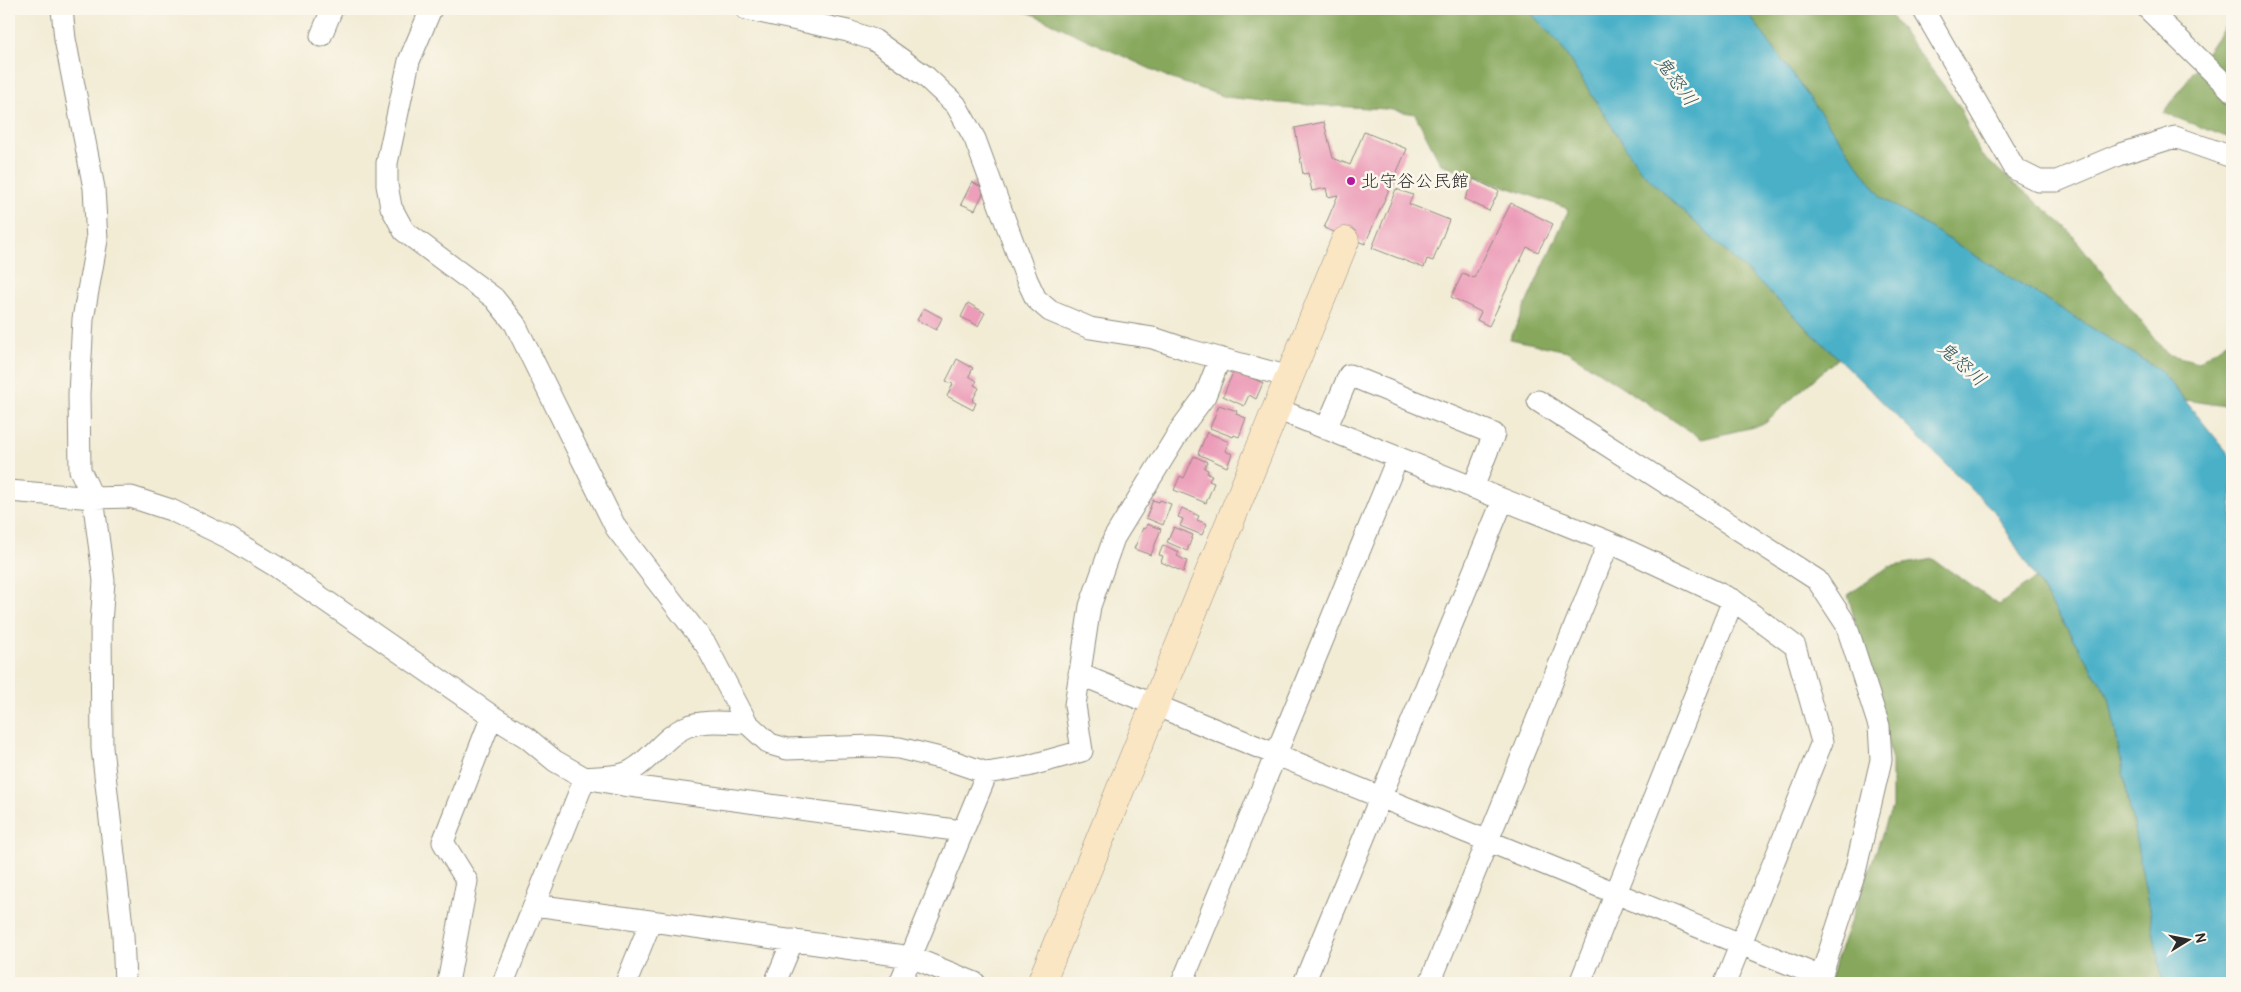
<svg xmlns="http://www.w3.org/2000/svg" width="2241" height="992" viewBox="0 0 2241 992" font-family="Pangolin,'Klee One',sans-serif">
<rect width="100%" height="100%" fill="#fbf7ec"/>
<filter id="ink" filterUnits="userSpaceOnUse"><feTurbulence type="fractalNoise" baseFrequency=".02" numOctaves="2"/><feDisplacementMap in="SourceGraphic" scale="10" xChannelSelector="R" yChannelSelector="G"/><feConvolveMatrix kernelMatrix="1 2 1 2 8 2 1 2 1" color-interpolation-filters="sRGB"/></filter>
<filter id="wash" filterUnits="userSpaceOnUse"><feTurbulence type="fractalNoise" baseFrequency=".0096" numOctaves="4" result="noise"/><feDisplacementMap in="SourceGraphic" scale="20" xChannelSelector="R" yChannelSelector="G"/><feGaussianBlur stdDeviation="1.12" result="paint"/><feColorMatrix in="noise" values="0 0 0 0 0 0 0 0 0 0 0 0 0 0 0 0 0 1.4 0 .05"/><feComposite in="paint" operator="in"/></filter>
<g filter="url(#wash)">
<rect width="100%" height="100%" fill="#f2ecd5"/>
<!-- forest -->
<path fill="#86a75c" stroke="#586944" d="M1014,9H1527L1558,42L1640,170L1838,358L1762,425L1702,439L1567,351L1510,339L1569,209L1441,164L1415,114L1386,109L1279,103L1226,97L1172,79L1030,13Z
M1745,9H1886L1959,106L1980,154L2066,227L2167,354L2198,362L2232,338V403L2226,406L2185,400L2160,370L1882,198Z
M2232,19V139L2164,113L2228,22Z
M1933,559L1999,605L2035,578L2109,697L2163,983H1828L1892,807V760L1848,595L1888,567Z"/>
<!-- water -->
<path fill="#49b0c8" stroke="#3a6e7a" d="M1527,9H1745L1882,198L2160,370L2232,458V983H2163L2109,697L1994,511L1810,331L1640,170L1558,42Z"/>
<g id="blocks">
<!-- building -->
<path fill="#ec9bb8" d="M1324,122L1333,158L1350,165L1364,132L1407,149L1365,244L1324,228L1338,195L1328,197L1326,188L1312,191L1308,173L1303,174L1295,128Z
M1474,179L1499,191L1489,211L1465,199Z
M972,182L985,189L975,210L961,204Z
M1396,189L1413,195L1409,204L1449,220L1433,261L1427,259L1424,268L1372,248Z
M1511,203L1553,224L1538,252L1527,247L1489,326L1477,320L1481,312L1451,297L1463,273L1474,278Z
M968,303L985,313L978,326L961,317Z
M924,308L942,318L936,330L917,320Z
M957,359L973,368L969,376L977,381L974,385L979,388L972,401L976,403L973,410L947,396L953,384L946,381Z
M1234,370L1263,383L1256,399L1249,395L1244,406L1223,396Z
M1219,405L1237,411L1236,414L1246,418L1239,437L1234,435L1233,437L1210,428Z
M1207,432L1229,442L1225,451L1232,454L1227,467L1198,454Z
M1194,456L1207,462L1204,468L1208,470L1207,473L1212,475L1209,481L1214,483L1206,503L1174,490L1180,476L1184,478Z
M1153,500L1159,502L1160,500L1171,504L1163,525L1146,518Z
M1182,508L1199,516L1197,520L1207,524L1202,535L1180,526L1183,519L1178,517Z
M1147,524L1161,529L1151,555L1134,549L1143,528L1145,529Z
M1174,527L1193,535L1187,551L1167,542Z
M1163,545L1179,552L1177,556L1187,561L1183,572L1161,562L1163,556L1159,555Z"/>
</g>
</g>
<g filter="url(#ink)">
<use href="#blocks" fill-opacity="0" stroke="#8e8c80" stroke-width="1"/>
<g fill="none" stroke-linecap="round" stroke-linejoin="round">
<defs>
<path id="street" d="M62,9L65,39L94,188L97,240L83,319L79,394L80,470L93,498L104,581L101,624L102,748L123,935L125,983
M431,9L409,61L387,163V185L391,207L404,231L494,298L515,324L616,528L706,645L747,723L770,744L787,749L872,746L899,748L952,761L987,773L1028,766L1082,751L1075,705L1090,606L1114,538L1182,427L1205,396L1220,358
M746,9L848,31L874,40L925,76L956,105L975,139L1027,280L1036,299L1050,311L1090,328L1153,338L1189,350L1290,377
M1923,9L2015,169L2039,181H2057L2118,155L2175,137L2232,157
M2148,9L2232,91
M321,36L332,9
M1538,401L1817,580L1846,624L1879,726L1881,760L1855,872L1819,983
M1277,409L1609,542L1733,600L1795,646L1822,742L1725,983
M1326,429L1349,375L1494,434L1473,488
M9,491L93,498L131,497L171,510L229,538L277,567L492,716L526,737L555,761L585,778L623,785L962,831
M1079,674L1821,977
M535,905L911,957L975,983
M448,983L467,881L443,842L492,716
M503,983L585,778C601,776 621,778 634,769C653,757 665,736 686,727C704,719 728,723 747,723
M626,983L651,921
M775,983L793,940
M900,983L987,773
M1182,983L1397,459
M1304,983L1503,500
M1430,983L1609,542
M1580,983L1733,600"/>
<path id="secondary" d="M1041,983L1345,241"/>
</defs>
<!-- street casing -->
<use href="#street" stroke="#8e8c80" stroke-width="23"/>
<!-- secondary casing -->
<use href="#secondary" stroke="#8e8c80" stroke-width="29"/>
<!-- street -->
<use href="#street" stroke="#fff" stroke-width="21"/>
<!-- secondary -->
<use href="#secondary" stroke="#fbe6c4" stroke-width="28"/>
</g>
</g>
<!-- markers -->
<circle fill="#b5179e" stroke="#fbf7ec" stroke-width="2" cx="1351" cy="181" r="5"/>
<g text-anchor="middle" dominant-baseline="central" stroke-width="5" stroke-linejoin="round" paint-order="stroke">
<!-- poi labels -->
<g font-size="18" fill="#2b2b2b" stroke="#fbf7ec" text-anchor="start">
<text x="1361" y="181">北守谷公民館</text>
</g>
<!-- water labels -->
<g font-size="19" font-style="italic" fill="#365a62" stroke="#fbf7ec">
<text transform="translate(1676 81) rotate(54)">鬼怒川</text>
<text transform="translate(1962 364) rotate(42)">鬼怒川</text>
</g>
</g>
<!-- margin -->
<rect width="2241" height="992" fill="none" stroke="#fbf7ec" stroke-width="30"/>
<!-- north arrow -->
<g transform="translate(2188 940) rotate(80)" stroke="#fbf7ec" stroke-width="4" paint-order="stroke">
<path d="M0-4L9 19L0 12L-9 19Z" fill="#2b2b2b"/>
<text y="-8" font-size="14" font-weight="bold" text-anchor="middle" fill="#2b2b2b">N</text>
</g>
</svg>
